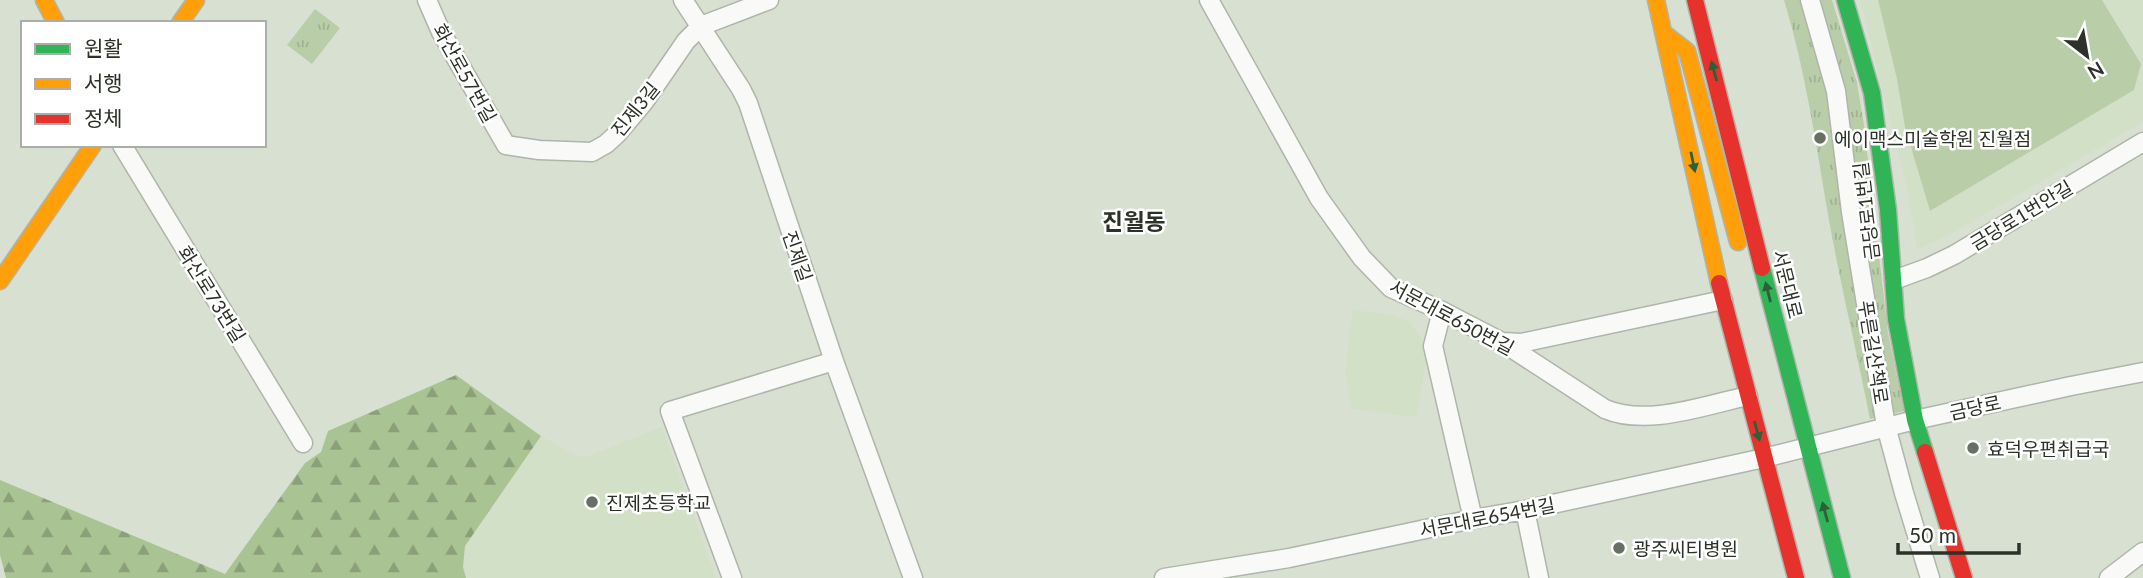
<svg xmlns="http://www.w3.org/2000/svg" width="2143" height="578" viewBox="0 0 2143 578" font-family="Lato,'Noto Sans KR',sans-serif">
<defs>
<pattern id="forest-firs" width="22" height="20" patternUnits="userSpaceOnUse" patternTransform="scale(1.75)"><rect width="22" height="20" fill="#aac393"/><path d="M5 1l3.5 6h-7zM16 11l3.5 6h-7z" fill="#8b9f78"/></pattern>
<pattern id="park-tufts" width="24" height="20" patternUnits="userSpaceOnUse" patternTransform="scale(1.75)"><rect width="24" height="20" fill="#b9cea8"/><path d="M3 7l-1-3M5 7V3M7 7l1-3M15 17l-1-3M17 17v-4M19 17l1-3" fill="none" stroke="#9fb191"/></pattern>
</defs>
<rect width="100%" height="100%" fill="#d8e0d2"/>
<!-- built -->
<path fill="#d2e0c8" d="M1860,0H2143V122L1956,231L1917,250L1909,195Z
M1353,310L1393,315L1410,322L1428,348L1416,417L1352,409L1345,371Z
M662,427L716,578H466L463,567L464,546L541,436L577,456L585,457Z"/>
<!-- forest -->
<path fill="url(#forest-firs)" d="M456,375L541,436L465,546L463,567L466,578H6L0,555V480L225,574L305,463L321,452L328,431Z"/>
<!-- park -->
<path fill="url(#park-tufts)" d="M1784,0H1832L1857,83L1864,125L1888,333L1904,411L1870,419C1857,353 1841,287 1829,220C1816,146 1806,72 1784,0Z
M315,9L340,28L312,64L287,45Z"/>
<!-- pitch -->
<path fill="#b9cea8" d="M1878,0H2102L2141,64L2134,90L1930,211L1905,127L1897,79Z"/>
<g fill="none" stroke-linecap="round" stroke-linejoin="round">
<defs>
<path id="street" d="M427,0L441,32L506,145L539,150L592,152L606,144L617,134L644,102L686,41L701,26L769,0
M683,0L741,89L748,103L834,361L913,578
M1209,0L1319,198L1362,258L1391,288L1442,311L1502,342L1605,409C1647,427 1705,405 1748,396
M1810,0L1836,91L1851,212L1886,426L1904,493L1930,578
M122,145L303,443
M1894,280L1927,268L1954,255L2143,142
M1442,311L1433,346L1473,519
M1503,342L1521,343L1723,300
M1525,510L1539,578
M732,578L670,411L834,361
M1164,578L1289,558L1473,519L1525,510L1764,458L1915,420L2071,386L2143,372
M2109,578L2143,552"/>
<path id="fast" d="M1845,0L1872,93L1888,210L1896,319L1915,420L1925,452
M1762,268L1842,578"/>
<path id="slow" d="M44,0L56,23
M1656,0L1719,283
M180,23L196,0
M1665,34L1687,51L1738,242
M0,281L93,145"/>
<path id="jam" d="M1695,0L1762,268
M1719,283L1796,578
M1925,452L1964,578"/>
</defs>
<!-- street casing -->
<use href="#street" stroke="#afb5aa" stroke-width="21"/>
<!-- fast casing -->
<use href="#fast" stroke="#afb5aa" stroke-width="19"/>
<!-- slow casing -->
<use href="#slow" stroke="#afb5aa" stroke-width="19"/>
<!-- jam casing -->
<use href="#jam" stroke="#afb5aa" stroke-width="19"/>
<!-- street -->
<use href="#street" stroke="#f9faf8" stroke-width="18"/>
<!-- fast -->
<use href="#fast" stroke="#30b455" stroke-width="16"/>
<!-- slow -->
<use href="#slow" stroke="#ff9f0a" stroke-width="16"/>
<!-- jam -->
<use href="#jam" stroke="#e5322d" stroke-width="16"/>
</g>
<!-- one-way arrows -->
<defs><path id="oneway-solid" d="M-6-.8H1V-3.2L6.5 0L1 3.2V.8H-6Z" transform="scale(1.75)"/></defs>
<g fill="#2d6038">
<use href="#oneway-solid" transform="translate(1714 71) rotate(-105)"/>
<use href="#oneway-solid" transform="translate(1693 162) rotate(78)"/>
<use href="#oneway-solid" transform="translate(1768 292) rotate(-104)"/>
<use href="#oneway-solid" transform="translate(1757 431) rotate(75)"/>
<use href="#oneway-solid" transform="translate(1825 512) rotate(-105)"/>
</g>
<!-- markers -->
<g fill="#686f64" stroke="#fff" stroke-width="2.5">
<circle cx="1820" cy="138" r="7"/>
<circle cx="1973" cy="448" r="7"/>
<circle cx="592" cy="502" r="7"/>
<circle cx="1619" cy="548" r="7"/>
</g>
<g text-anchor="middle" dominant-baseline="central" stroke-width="5" stroke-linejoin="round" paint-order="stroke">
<!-- street labels -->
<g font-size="19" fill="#2c3228" stroke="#fff">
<text transform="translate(465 73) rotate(61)">화산로57번길</text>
<text transform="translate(635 109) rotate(-51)">진제3길</text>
<text transform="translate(1866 211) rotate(-97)">금당로1번길</text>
<text transform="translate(2021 215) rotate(-31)">금당로1번안길</text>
<text transform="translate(798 256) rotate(71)">진제길</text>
<text transform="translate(1788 284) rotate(76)">서문대로</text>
<text transform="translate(212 294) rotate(58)">화산로73번길</text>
<text transform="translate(1452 317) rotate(28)">서문대로650번길</text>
<text transform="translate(1874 352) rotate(81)">푸른길산책로</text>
<text transform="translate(1975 407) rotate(-12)">금당로</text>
<text transform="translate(1487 517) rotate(-11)">서문대로654번길</text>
</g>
<!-- poi labels -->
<g font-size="19" fill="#2c3228" stroke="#fff" text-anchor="start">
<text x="1834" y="138">에이맥스미술학원 진월점</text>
<text x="1987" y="448">효덕우편취급국</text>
<text x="606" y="502">진제초등학교</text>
<text x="1633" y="548">광주씨티병원</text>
</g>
<!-- quarter labels -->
<g font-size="23" font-weight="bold" fill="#2c3228" stroke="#fff">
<text x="1134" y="221">진월동</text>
</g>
</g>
<!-- legend -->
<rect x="21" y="21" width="245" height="126" fill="#ffffff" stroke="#abada9" stroke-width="2"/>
<rect x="35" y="44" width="35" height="10" fill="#30b455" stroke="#abada9" stroke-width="2"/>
<text x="84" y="56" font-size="21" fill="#2c3228">원활</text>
<rect x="35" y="79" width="35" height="10" fill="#ff9f0a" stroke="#abada9" stroke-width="2"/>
<text x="84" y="91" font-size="21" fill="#2c3228">서행</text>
<rect x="35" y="114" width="35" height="10" fill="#e5322d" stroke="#abada9" stroke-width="2"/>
<text x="84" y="126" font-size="21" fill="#2c3228">정체</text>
<!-- north arrow -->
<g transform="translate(2087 56) rotate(149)" stroke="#ffffff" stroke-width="5" paint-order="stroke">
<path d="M0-5L12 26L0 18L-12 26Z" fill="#2c3228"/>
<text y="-10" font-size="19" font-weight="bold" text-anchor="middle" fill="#2c3228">N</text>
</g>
<!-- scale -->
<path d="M1898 543v10h121v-10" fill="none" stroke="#2c3228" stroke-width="3.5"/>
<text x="1909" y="543" font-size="21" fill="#2c3228" stroke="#ffffff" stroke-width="5" paint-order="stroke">50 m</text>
</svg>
